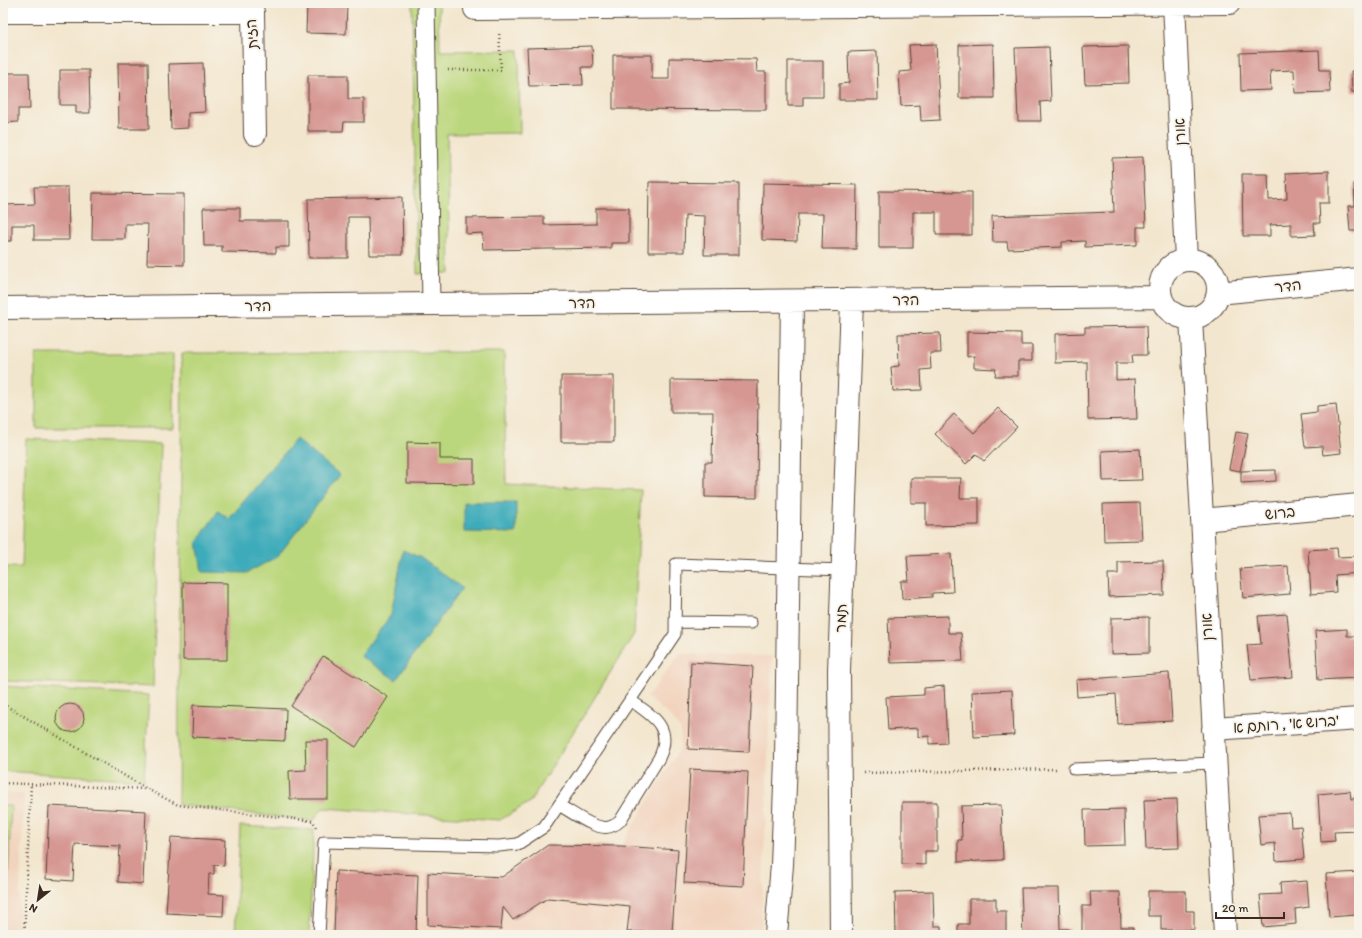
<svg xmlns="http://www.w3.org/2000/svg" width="1362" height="938" viewBox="0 0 1362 938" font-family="Itim,'Playpen Sans Hebrew',sans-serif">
<rect width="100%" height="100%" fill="#f7f3e8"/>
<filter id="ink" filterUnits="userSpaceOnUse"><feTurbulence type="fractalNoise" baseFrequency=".025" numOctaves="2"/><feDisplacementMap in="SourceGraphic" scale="8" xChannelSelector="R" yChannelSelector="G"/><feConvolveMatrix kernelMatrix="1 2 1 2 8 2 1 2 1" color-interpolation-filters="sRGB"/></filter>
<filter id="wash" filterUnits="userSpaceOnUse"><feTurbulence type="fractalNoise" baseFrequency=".012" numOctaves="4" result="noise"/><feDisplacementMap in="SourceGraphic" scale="16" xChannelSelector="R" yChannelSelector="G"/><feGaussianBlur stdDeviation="0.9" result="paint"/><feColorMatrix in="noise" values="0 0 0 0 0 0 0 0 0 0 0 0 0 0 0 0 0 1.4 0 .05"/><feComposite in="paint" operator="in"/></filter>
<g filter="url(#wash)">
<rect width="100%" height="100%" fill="#f3e6ce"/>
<!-- built -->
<path fill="#f2d4be" d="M680,654L772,656L761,935H323L324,866L502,877L621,846L680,748L681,730L669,715L647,697Z
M3,793L24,794L18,934L3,933Z"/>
<!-- green -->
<path fill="#bbd77d" stroke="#7b804e" d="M412,3H439L440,51L519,50L520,133L447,134L450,273L417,274Z
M504,352L506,484L641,490L634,634L530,802L500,820L323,808L313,821L178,805L182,353Z
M36,354H173V428H36Z
M26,439L161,444L153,687L3,681V567H22Z
M3,686L149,695L144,780L3,771Z
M3,806H11L7,904H3Z
M240,826L314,830L309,935H235Z"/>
<!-- water -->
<path fill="#3cabba" stroke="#3c6a6c" d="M296,439L340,475L278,556L247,573L202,572L197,542L218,511L229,519Z
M464,502H516V533L464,532Z
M403,550L421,558L462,588L396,680L360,656L391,615Z"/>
<g id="blocks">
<!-- building -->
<path fill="#d69692" d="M307,3H347L346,34L306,33Z
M936,44L940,120L921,121L920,105L901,106L899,72L911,71L909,45Z
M993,44L994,98H959V45Z
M592,46L593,67H582L583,85L529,86L527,48Z
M1128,46L1129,83L1085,84L1083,47Z
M1049,47L1051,101L1040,102L1041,121H1018L1015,48Z
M1319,50L1320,70H1329L1330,92L1295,93L1294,70L1270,71L1271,90L1241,91L1240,53Z
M877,51L878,100H839V84L849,83L848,52Z
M613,55H652V79H669V58L756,59L757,72H766V110L613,109Z
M1356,56H1359V92H1352L1351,71H1357Z
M788,61H823V97H803V106H788Z
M118,63H148L149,129H119Z
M203,63L205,112L188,113V128L171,129L169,64Z
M60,70H89L90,113H76V105H60Z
M3,73H29L30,109H18V122L3,123Z
M308,75H348V99H364V122H344L343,131H308Z
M1143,157L1146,227H1137V245L1085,247V241L1062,242V247L1008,249L1007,242H993L992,216L1114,212L1112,158Z
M1329,171V203H1319L1320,223H1314L1315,235L1291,236V224L1270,225V236H1243L1242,174H1268L1269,200L1287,199L1286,173Z
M649,182L739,183V255H704L705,216L685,215L684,252H648Z
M1354,182H1359V231H1350L1348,206H1355Z
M763,183L857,185L856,249H822L823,214H798L797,241L762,240Z
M34,187H68L69,240H34V225H12V241H3V205L35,204Z
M879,191L972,192V235H936V212H913V248H879Z
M93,193L184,194V265L147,264L148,224H125V239H92Z
M402,197L403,255H369L368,217H348V258H309L308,199Z
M203,208H240V221H289V247H276V253L222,252V246H204Z
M596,208H629V243H611V248L484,250L483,233L466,234V218L544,217V225L596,224Z
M1146,326L1147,355H1132L1133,363H1116V380L1135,379L1137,419L1088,420L1087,362L1055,363V334L1085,333V327Z
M967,332L1021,333V345H1032V361H1018V376H995L996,369L974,368V356L967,357Z
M940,333L941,353H930L931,369L921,370L922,390L893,391L891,367L899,366L898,334Z
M561,376H614V442H561Z
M671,380L758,381L757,498L705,497V462H712L713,412H671Z
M1336,404L1341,453L1323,455L1322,446L1305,447L1301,414L1317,412V406Z
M998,408L1017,427L984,461L976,454L966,464L935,434L954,414L974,433Z
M1236,432L1248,434L1240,471L1229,469Z
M407,442L440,443V459H474V484L407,483Z
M1140,449L1142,480L1103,481L1102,451Z
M1276,470V481L1241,483V471Z
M911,478H961L960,498H979V525L926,526V503H911Z
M1140,503L1142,540L1104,541L1103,504Z
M1337,548L1338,557L1359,556V573L1335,575L1336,592L1311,594L1308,550Z
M951,554L953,592L932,593V597L902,599L901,581H909L907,556Z
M1163,561L1164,595L1109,597L1108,574H1118V562Z
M1288,566L1290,594L1243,598L1240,569Z
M183,582L227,583V660H183Z
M1287,614L1293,677L1251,680L1247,645L1261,644L1258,616Z
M948,616V633H961L963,661L890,663L888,618Z
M1149,617V653L1111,654V618Z
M1347,629V636H1359V662H1357L1358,678L1318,680L1315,631Z
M323,656L388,697L356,747L291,706Z
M691,662L753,666L749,752L688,749Z
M1169,673L1172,721L1118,724L1116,694L1077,697L1076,680Z
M944,686L947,743L929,744V736L918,737V728L888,730L886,697L924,695V688Z
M1012,690L1014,735L974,737L972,692Z
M56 718a14 14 0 1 1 28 0a14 14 0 1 1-28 0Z
M193,705L286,709L285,741L192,737Z
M305,740H328V799H290L289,771L306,770Z
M690,769L748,772L743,886L684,883Z
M1350,791L1351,799L1359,798V831L1334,832L1335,841L1321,842L1318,794Z
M1177,799L1179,848L1146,849L1144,800Z
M902,802H937V851H925V865L902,864Z
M1001,805L1003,860L958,862V840H962L961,806Z
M49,806L146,811L143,884L118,882L120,846L75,844L73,881L46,879Z
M1124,809L1125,845L1085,846L1084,810Z
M1290,813L1291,827L1301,826L1304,859L1276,861L1275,843L1261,845L1258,815Z
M171,837L225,840L224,866L214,865V874H209L208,894L224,895L223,916L166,913Z
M548,845L621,846L678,850L672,932H627L630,906L548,898L513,920L503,907L501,929L428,925V873L502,877Z
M336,871L418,875L416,935H334Z
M1359,872V897L1355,898L1356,915L1329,917L1326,874Z
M1307,881L1309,907L1295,909L1296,924L1263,927L1260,895L1281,894L1280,883Z
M1021,888H1059L1060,929H1069V935L1023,934Z
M933,891L934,926H941V935H896L895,892Z
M1148,891H1186V911H1194V930H1161V916H1148Z
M1090,892H1120L1121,927H1133V935H1082V906H1091Z
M969,899H996V911H1006V935H958V924H969Z"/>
</g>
</g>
<g filter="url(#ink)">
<use href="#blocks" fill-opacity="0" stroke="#574638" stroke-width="1"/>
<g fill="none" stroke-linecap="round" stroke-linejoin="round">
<defs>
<path id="service" d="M675,622L751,623
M1074,769L1214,763
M559,805C572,812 598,833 612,826C615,825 618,823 620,821L659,758C674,728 653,716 630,700
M319,935L324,842L499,846L518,844L544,827L675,634L676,564L843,570"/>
<path id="pedestrian" d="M426,3L431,304"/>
<path id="minor" d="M1174,3L1186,260
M475,9L1229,3
M3,12H253L255,134
M1191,318L1225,935
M1202,520L1359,505
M1213,729L1359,719"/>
<path id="tertiary" d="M1160 289a29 29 0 1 1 58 0a29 29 0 1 1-58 0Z
M1218,293L1359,279
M3,308L1160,297
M776,935L782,865L786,759L792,301
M841,935L839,671L852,300"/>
</defs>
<!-- service casing -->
<use href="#service" stroke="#574638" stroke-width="13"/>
<!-- pedestrian casing -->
<use href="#pedestrian" stroke="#574638" stroke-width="19"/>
<!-- minor casing -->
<use href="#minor" stroke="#574638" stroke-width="24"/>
<!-- tertiary casing -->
<use href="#tertiary" stroke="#574638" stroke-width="24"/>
<!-- path -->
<path stroke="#574638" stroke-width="2.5" stroke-dasharray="1 3" stroke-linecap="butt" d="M448,70H501L499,31
M3,704L147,789L178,805L313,821L316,827
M863,773L1058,769
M3,783L146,789
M24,935L31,784"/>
<!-- service -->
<use href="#service" stroke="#fff" stroke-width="11"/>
<!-- pedestrian -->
<use href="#pedestrian" stroke="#fff" stroke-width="17"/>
<!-- minor -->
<use href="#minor" stroke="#fff" stroke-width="22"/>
<!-- tertiary -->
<use href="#tertiary" stroke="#fff" stroke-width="22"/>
</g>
</g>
<g text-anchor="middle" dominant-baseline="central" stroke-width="3.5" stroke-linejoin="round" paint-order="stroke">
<!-- street labels -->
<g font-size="15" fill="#3b2a1e" stroke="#f7f3e8">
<text transform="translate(252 34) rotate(-94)">הזית</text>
<text transform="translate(1180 132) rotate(-93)">אורן</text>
<text transform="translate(1288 286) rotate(-6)">הדר</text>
<text transform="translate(906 300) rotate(-1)">הדר</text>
<text transform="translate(582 303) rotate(-1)">הדר</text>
<text transform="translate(258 306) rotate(-1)">הדר</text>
<text transform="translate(1280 513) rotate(-6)">ברוש</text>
<text transform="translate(841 618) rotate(-88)">תמר</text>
<text transform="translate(1207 627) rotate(-93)">אורן</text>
<text transform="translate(1286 724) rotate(-4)">ברוש א' , רותם א'</text>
</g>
</g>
<!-- margin -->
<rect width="1362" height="938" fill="none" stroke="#f7f3e8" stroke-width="16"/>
<!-- north arrow -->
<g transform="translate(38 900) rotate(210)" stroke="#f7f3e8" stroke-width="3" paint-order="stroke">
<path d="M0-3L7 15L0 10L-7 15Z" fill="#3b2a1e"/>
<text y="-6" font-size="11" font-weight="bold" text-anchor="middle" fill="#3b2a1e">N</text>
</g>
<!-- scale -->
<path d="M1216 912v6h68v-6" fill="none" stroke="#3b2a1e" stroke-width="2"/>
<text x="1222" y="912" font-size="12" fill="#3b2a1e" stroke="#f7f3e8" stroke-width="3" paint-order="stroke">20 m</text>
</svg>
